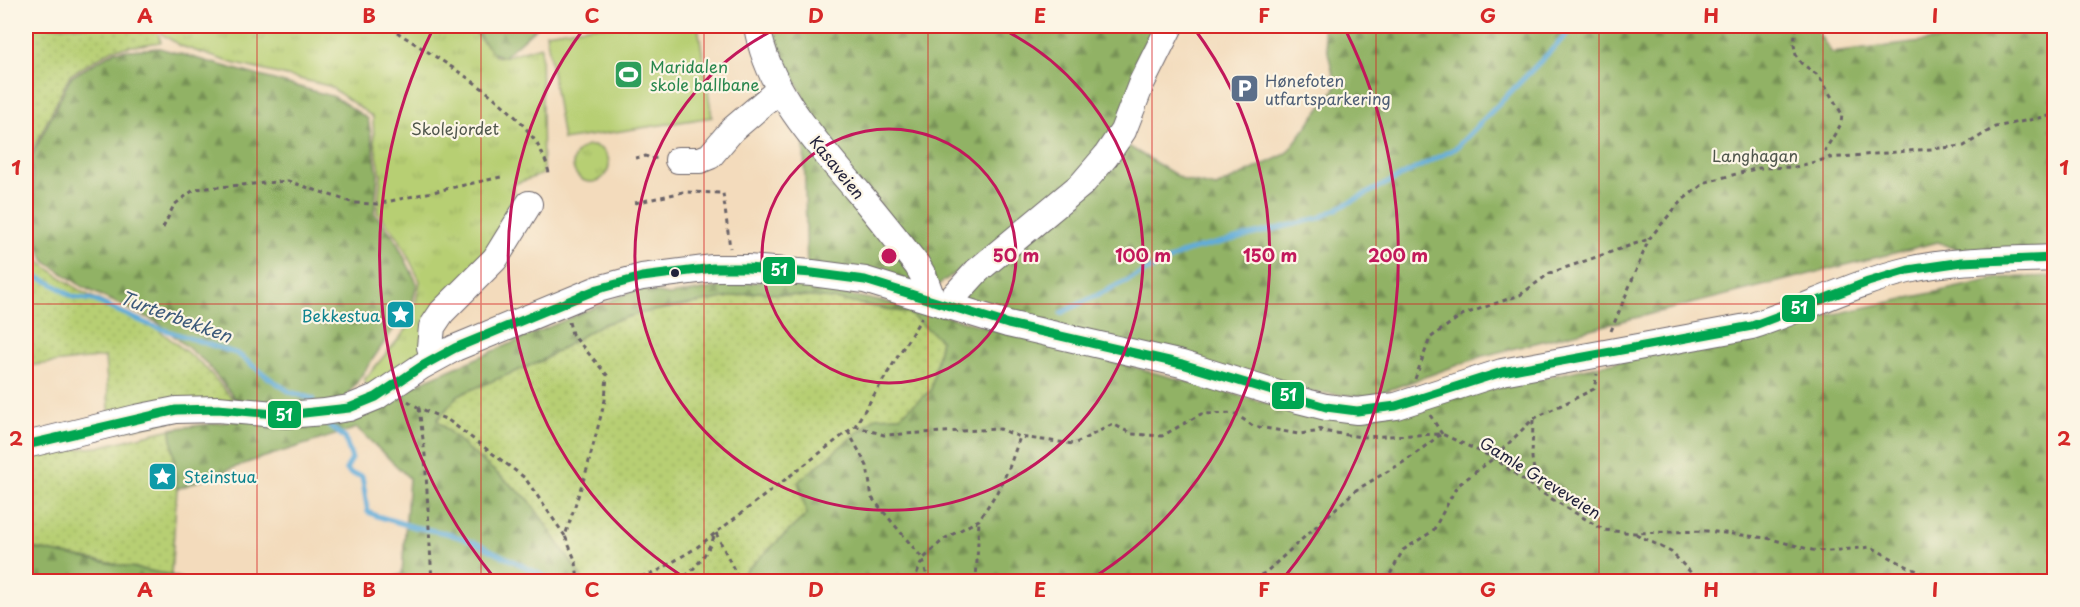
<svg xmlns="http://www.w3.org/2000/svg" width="2080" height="607" viewBox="0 0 2080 607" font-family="'Playpen Sans',sans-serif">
<defs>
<pattern id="grass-dots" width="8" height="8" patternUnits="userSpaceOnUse" patternTransform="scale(1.5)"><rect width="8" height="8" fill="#b7cf73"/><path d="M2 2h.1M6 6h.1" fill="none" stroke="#9db164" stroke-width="1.8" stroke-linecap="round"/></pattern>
<pattern id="forest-firs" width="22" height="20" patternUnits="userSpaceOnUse" patternTransform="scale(1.5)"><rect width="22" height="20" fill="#91b265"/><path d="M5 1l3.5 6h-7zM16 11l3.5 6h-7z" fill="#769054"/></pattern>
<pattern id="park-tufts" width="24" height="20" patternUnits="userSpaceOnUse" patternTransform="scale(1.5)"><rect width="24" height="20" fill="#b7cf73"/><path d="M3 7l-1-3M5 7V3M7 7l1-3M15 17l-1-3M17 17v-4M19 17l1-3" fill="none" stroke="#9db164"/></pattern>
</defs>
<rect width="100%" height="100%" fill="#fcf5e5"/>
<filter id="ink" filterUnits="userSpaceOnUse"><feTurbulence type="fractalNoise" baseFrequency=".0167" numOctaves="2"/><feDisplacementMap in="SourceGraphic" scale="12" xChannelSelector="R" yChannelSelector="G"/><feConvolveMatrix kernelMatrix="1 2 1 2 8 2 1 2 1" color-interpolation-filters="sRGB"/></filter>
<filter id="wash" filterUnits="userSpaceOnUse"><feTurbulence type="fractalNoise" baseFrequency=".008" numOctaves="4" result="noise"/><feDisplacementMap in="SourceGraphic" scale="24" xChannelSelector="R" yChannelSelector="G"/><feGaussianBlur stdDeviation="1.35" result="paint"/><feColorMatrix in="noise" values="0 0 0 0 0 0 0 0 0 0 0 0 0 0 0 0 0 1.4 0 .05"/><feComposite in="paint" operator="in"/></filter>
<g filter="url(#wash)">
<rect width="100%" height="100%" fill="#f3dbbc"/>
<!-- grass -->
<path fill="url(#grass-dots)" stroke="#6c7857" stroke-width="1.5" d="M26,26H156L161,42L113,49L70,75L29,158L34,250L41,263L82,292L156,328L203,365L240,407L111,433L105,357L26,366Z
M758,292L834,299L908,313L941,340L931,390L900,416L876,417L807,514L735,581H584L529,500L465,447L437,420L458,395L541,361L600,325L641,313Z
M171,429L177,489L171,575L26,547V454L98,447Z"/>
<!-- forest -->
<path fill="url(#forest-firs)" stroke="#5a6a50" stroke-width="1.5" d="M473,26H538L503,57L490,52Z
M774,26H1158L1122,136L1078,183L922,297L807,274L803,96L778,44Z
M1322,26H1813L1832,53L2054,26V251L1978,258L1938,242L1483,356L1369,397L1287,390L946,301L1128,146L1184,180L1216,187L1286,154L1336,87Z
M159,48L335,97L368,119L378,175L374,213L394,237L417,283L413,301L341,405L242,407L205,362L157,322L83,287L45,261L38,247L31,158L71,77L115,51Z
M2054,276V581H735L807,514L798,482L876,417L900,416L931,390L941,340L908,313L834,299L758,292L641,313L600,325L541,361L458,395L437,420L465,447L529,500L584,581H382L402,574L409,478L357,428L252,461L177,489L171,429L241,420L345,415L637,289L669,295L770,280L911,307L1270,404L1369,416L2000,278Z
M26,547L171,575L188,581H26Z"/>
<!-- park -->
<path fill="url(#park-tufts)" stroke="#6c7857" stroke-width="1.5" d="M159,26H473L479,37L495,56L503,57L541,46L543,174L514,184L509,256L446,324L421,375L371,396L364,380L412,323L420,281L398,237L377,212L381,174L374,142L373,117L329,86L232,63L181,46L163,35Z
M573 164a18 18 0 1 1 36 0a18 18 0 1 1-36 0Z"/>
<!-- pitch -->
<path fill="#b7cf73" stroke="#6c7857" stroke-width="1.5" d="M594,26H698L712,117L563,140L546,33Z"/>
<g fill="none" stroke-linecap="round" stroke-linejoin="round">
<!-- stream -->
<path stroke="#60acd9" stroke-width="5" d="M827,26L828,30
M26,268L30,274L51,283L73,297L93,300L150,325L238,354L269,378L290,392L313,399
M1061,313L1187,251L1319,218L1456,148L1568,33L1579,26
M326,423L345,438L352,459L346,469L351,474L362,476L368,512L377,516L414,527L446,533L476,543L556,582"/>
</g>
</g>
<g filter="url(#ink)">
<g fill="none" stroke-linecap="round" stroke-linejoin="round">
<defs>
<path id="minor" d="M757,26C768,92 817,143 859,193C879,217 898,241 917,265L924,277L933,301
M678,160H700L710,156L732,130L779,90
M946,305L977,271L1082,184L1106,156L1123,131L1142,82L1170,26
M434,359L430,347L432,327L442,312L495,259L529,204
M26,445L136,418L176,410L218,409L286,415L324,412L349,408L376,397L422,366L455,348L598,289L642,277L713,268H747L812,273L865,280L1008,324L1182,364L1298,400L1326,407L1357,411L1396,406L1502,372L1752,326C1804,309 1854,283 1908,270C1955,259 2006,260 2054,258"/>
</defs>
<!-- minor casing -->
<use href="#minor" stroke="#6b6368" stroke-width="28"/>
<!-- path -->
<path stroke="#6b6368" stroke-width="3" stroke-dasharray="4.5 4.5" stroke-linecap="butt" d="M380,26L397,32C446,65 536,111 549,173
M1796,26L1794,45L1796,55L1801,63L1819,76L1842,114L1841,124L1825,150L1830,158
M635,158L646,156L651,159L657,158
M635,203L683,192L723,193L730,248
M163,228L174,205L195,189L288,181L354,203L377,204L501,177
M569,322L572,334L607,375L605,400L587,469L565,536L576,562L578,582
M1611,331L1649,239L1681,201L1706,182L1759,168L1795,167L1830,158L1964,146L1995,127L2054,115
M1415,379L1430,338L1462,315L1520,295L1550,273L1649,239
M408,401L419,408L448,420L525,478L565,536
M419,408L425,455L432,582
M1430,415L1442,434
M1533,420L1532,458L1537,488
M855,426L884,435L1000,429L1020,437L1074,444L1113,424L1132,434L1162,436L1201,414L1234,413L1253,426L1299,434L1322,431
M1319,428L1322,431L1361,437L1442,434L1494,458L1537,490L1604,530L1634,533L1707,531L1767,538L1812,550L1830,551L1871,547L1910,568L1944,582
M848,431L867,466L872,498L923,559L928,582
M716,533L740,582
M1636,534L1671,552L1700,582
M624,582L656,572L696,548L855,426L922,317
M678,582C696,569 706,555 715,535
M913,582L923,559L944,539L979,520L997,492L1009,468L1020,437
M976,582L979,520
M1244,582L1265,573L1356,490L1407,460L1440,435
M1386,582L1403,550L1433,531L1457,486L1494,458L1533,419L1594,389L1597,374"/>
<!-- minor -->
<use href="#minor" stroke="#fff" stroke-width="26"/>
<defs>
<path id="bus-1" d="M26,445L176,410L218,409L286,415L349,408L376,397L422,366L455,348L598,289L642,277L713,268H747L812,273L865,280L1008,324L1182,364L1326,407L1357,411L1396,406L1502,372L1752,326L1868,282L1908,270L1962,262L2054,258"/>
</defs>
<!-- bus-1 casing -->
<use href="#bus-1" stroke="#fcf5e5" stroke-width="14"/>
<!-- bus-1 -->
<use href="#bus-1" stroke="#00a651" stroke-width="9"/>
</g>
</g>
<!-- grid -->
<path fill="none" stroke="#d62828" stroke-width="1.5" stroke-opacity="0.55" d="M257,26V582M481,26V582M704,26V582M928,26V582M1152,26V582M1376,26V582M1599,26V582M1823,26V582M26,304H2054"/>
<!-- distance rings -->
<g fill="none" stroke="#c2185b" stroke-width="3">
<circle cx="889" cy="256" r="127"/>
<path d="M996 26A254 254 0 1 1 782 26"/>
<path d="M690 581A381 381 0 0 1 585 27M1193 27A381 381 0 0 1 1088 581"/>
<path d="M496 580A509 509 0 0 1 433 29M1345 29A509 509 0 0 1 1282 580"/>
</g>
<!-- icons -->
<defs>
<symbol id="stadium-square" viewBox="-11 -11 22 22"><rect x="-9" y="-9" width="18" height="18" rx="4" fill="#2e9e5b" stroke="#fcf5e5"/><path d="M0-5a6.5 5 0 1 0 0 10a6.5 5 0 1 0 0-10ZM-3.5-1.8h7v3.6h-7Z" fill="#fff"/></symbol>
<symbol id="parking-square" viewBox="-11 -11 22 22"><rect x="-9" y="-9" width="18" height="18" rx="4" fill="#5c6f8a" stroke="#fcf5e5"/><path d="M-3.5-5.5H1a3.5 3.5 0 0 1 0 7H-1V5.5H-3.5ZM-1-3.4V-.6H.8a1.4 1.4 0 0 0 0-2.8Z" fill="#fff"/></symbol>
<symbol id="sight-square" viewBox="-11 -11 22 22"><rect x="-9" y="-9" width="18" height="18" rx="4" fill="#0f9aa8" stroke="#fcf5e5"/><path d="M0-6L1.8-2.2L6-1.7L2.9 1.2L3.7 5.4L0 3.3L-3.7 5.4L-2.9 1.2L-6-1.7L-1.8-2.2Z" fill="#fff"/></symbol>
</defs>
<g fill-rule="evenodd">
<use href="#stadium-square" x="612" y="58" width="33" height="33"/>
<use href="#parking-square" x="1228" y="72" width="33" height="33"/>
<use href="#sight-square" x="384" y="298" width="33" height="33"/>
<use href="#sight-square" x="146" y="460" width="33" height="33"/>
</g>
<!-- markers -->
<circle fill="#22223b" stroke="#fcf5e5" stroke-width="2" cx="675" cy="273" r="5"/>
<g text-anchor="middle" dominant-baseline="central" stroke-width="4.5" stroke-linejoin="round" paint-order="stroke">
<!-- leisure labels -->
<g font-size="16" fill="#27864d" stroke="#fcf5e5" text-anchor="start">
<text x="650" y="66">Maridalen<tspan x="650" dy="18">skole ballbane</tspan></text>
</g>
<!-- service labels -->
<g font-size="16" fill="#4e5e75" stroke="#fcf5e5" text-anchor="start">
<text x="1265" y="80">Hønefoten<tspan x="1265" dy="18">utfartsparkering</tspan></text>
</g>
<!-- park labels -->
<g font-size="16" fill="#4f564c" stroke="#fcf5e5">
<text x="455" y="128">Skolejordet</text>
<text x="1755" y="155">Langhagan</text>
</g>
<!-- street labels -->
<g font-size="16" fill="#22223b" stroke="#fcf5e5">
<text transform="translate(838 167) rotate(51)">Kasaveien</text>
<text transform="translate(1541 477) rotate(32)">Gamle Greveveien</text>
</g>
<!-- culture labels -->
<g font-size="16" fill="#0d838f" stroke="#fcf5e5" text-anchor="end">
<text x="380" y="315">Bekkestua</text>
<text x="184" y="476" text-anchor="start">Steinstua</text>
</g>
<!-- water labels -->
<g font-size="18" font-style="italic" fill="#3b597a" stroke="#fcf5e5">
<text transform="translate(176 316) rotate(20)">Turterbekken</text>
</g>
</g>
<circle cx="889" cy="256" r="9" fill="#c2185b" stroke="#fcf5e5" stroke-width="3"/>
<g font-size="18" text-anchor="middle" font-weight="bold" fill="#c2185b" stroke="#fcf5e5" stroke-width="4.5" stroke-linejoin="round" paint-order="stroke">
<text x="1016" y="262">50 m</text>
<text x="1143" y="262">100 m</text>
<text x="1270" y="262">150 m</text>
<text x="1398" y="262">200 m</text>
</g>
<g stroke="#fcf5e5" stroke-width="2">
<rect x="762" y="256" width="34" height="29" rx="6" fill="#00a651"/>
<rect x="1781" y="294" width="35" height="29" rx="6" fill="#00a651"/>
<rect x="1271" y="381" width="34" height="29" rx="6" fill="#00a651"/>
<rect x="267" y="400" width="35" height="29" rx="6" fill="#00a651"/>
</g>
<g font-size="16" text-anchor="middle" font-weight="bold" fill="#fff">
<text x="779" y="276">51</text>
<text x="1799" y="314">51</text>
<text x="1288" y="401">51</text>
<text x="284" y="421">51</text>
</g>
<!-- margin -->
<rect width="2080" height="607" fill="none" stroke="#fcf5e5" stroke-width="66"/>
<rect x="33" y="33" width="2014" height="541" fill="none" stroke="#d62828" stroke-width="2"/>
<g font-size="20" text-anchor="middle" font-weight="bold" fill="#d62828">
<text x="145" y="23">A</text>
<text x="369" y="23">B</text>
<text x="592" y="23">C</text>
<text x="816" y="23">D</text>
<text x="1040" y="23">E</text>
<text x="1264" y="23">F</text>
<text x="1488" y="23">G</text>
<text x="1711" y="23">H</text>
<text x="1935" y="23">I</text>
<text x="16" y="175">1</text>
<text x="2064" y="175">1</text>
<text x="16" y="446">2</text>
<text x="2064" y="446">2</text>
<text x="145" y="597">A</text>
<text x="369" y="597">B</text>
<text x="592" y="597">C</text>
<text x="816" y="597">D</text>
<text x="1040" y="597">E</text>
<text x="1264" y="597">F</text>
<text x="1488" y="597">G</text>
<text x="1711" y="597">H</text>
<text x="1935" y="597">I</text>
</g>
</svg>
